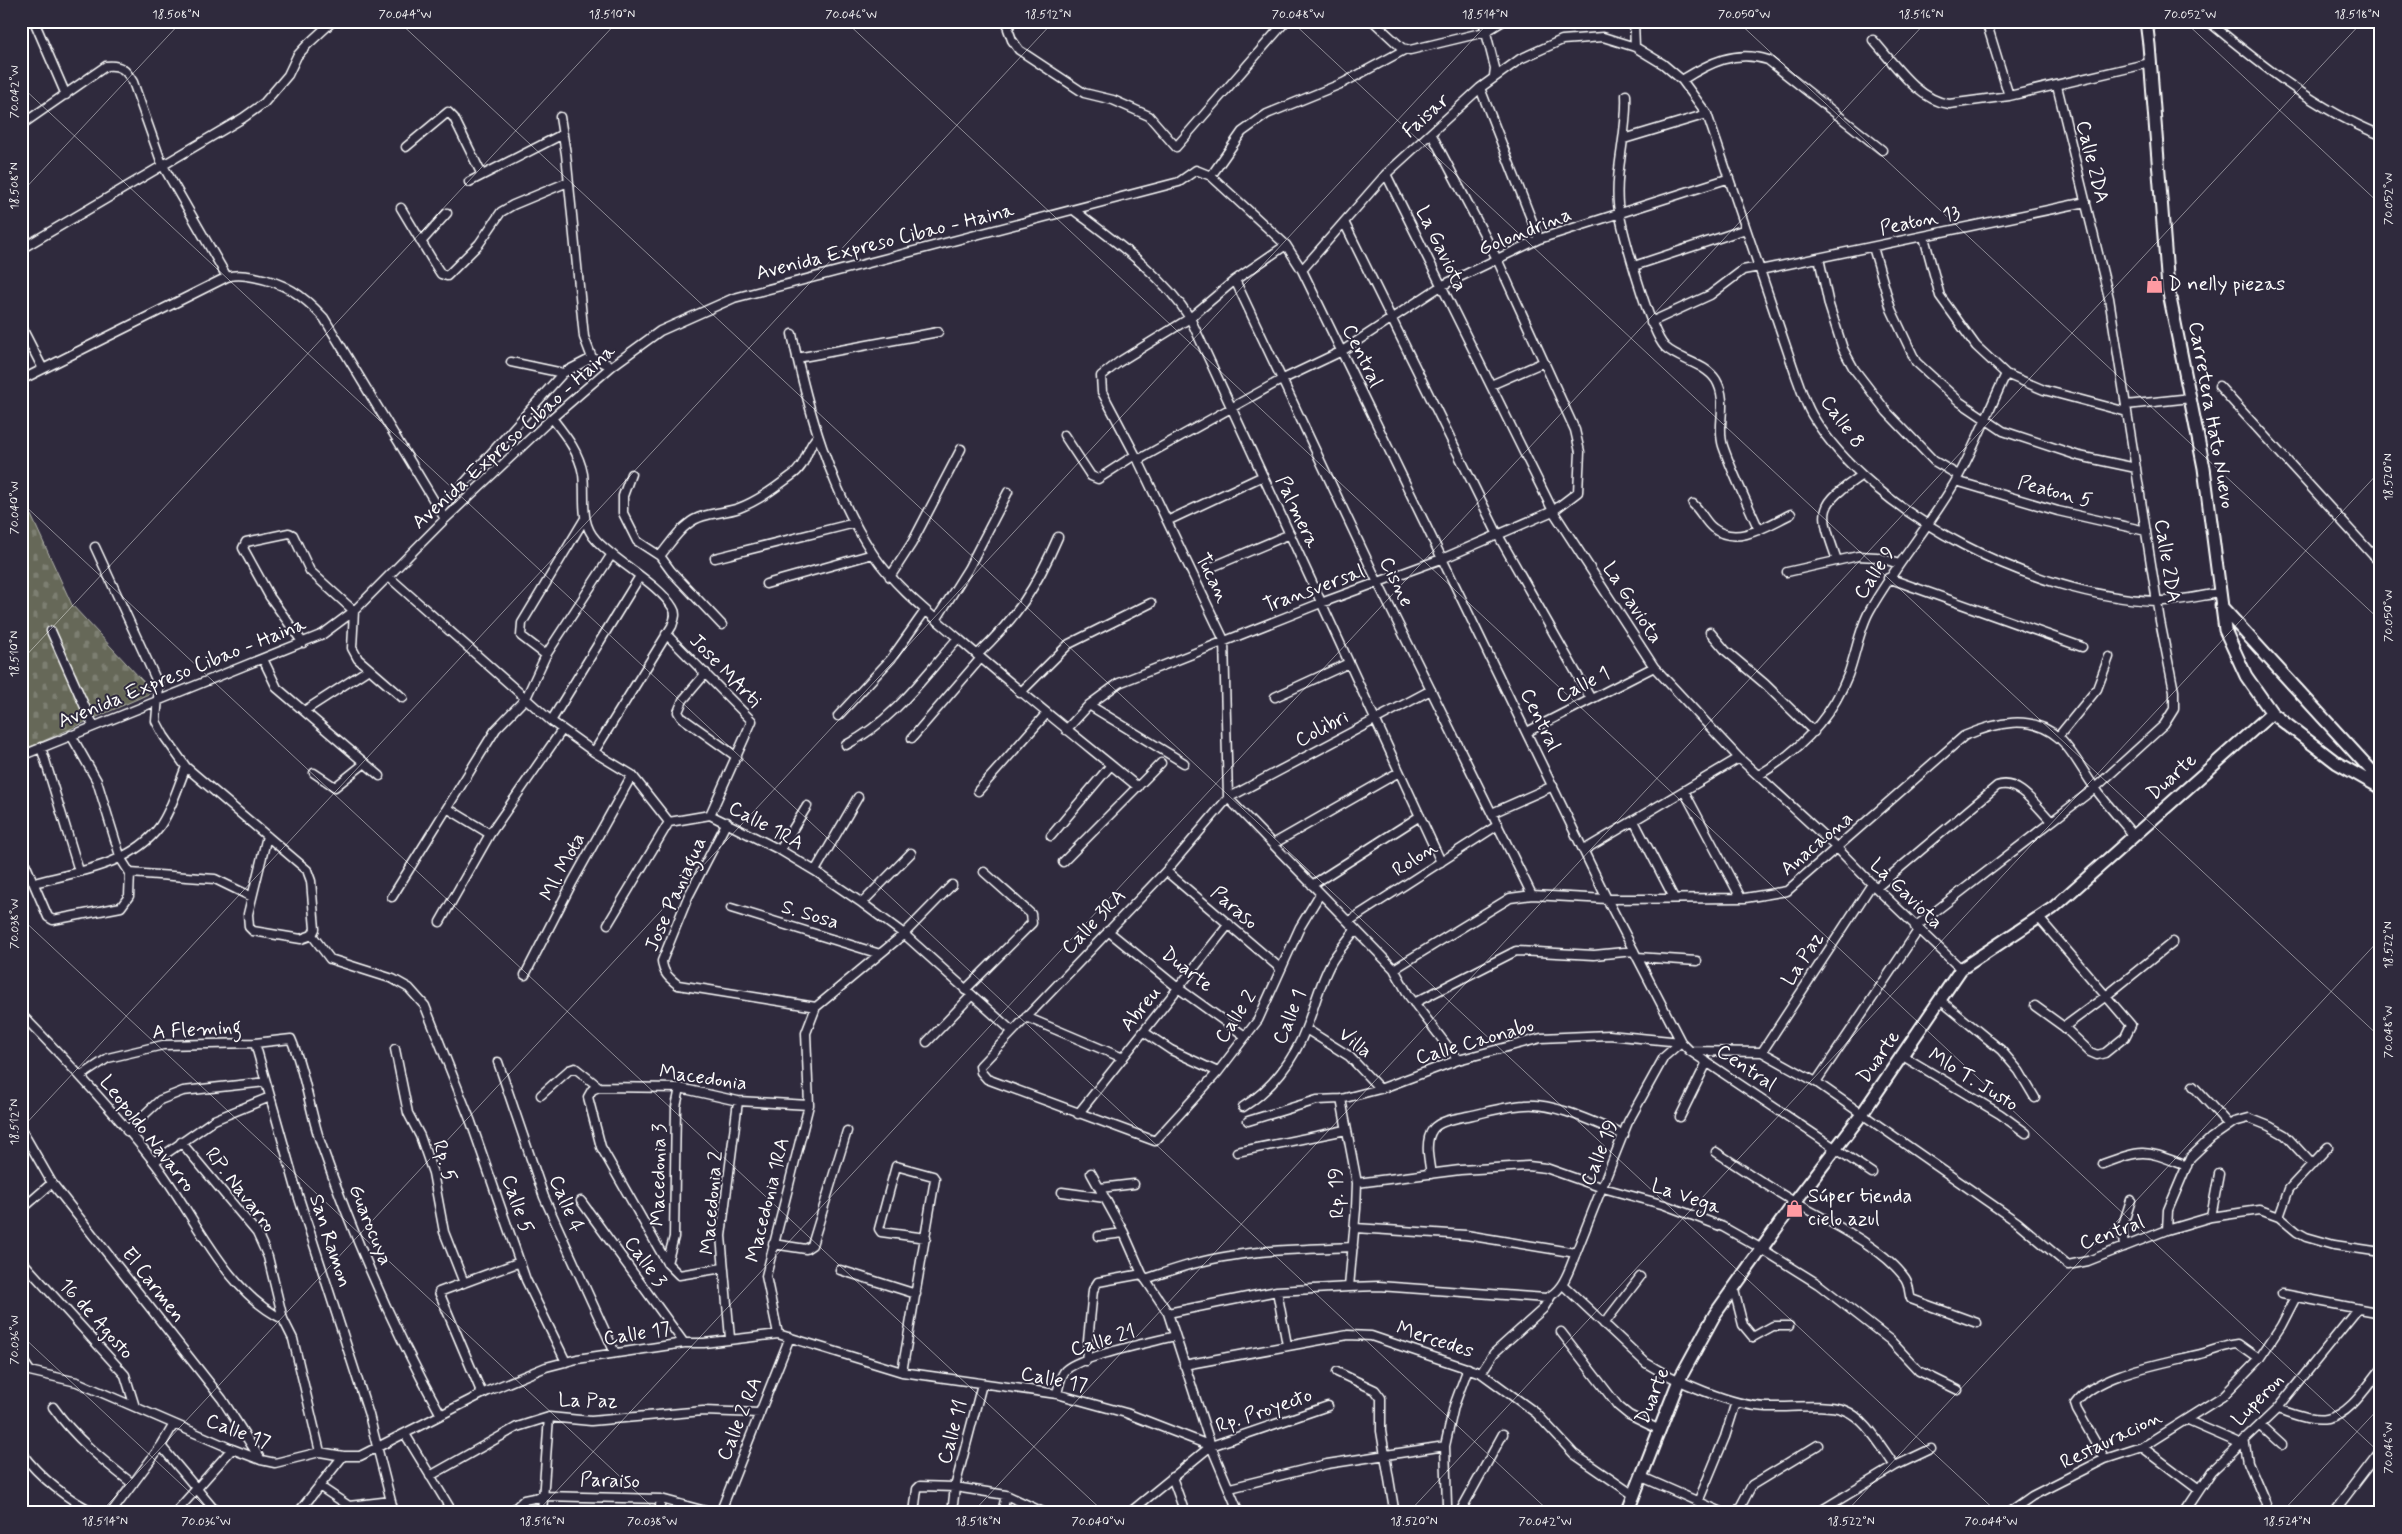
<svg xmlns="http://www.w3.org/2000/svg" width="2402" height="1534" viewBox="0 0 2402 1534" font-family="Mynerve,sans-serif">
<defs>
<pattern id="cemetery-stones" width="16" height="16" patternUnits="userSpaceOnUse" patternTransform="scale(1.25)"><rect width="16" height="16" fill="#666859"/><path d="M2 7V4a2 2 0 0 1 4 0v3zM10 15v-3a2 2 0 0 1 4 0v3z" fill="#7d7f72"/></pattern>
</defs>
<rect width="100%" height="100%" fill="#2f2a3d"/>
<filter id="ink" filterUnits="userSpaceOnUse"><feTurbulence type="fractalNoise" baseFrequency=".02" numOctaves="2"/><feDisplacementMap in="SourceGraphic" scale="10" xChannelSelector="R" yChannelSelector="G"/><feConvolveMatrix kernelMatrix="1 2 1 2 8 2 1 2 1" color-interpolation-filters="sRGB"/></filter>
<g filter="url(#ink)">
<!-- cemetery -->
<path fill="url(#cemetery-stones)" stroke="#b2b4ac" d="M21,493L72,605L153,692L21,751Z"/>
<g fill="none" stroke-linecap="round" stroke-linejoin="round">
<defs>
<path id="street" d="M34,21L66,95
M1012,21L1008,29L1012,40L1019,50L1084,93L1113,100L1149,116L1176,147L1286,21
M1373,21L1402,48L1410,50L1485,32L1503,21
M1483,21L1495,68L1494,76
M1634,21L1635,47
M1986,21L2009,96
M2208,21C2261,65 2317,110 2381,135
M1873,40C1894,63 1917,100 1949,104L2009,96L2150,63
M1682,80C1709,63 1736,49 1768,60L1882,150
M1480,88L1539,239
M1626,95C1628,132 1615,167 1618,204C1621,228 1650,332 1665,347C1679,360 1705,363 1716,380C1729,402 1716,425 1723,446C1733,475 1747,502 1759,530
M560,117L566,154L584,337L592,358
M21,125L106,66C120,64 126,70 133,82L162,164L227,277
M1624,139L1707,114
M406,147L448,112L454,118L482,175
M1386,174L1553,511L1654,667L1739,758L1838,849L1872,884L1961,969
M1211,176L1242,132L1267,114L1343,83L1406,49
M469,182L563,134
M401,208L437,268L441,274L447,276L479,244L501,212L513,205L568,182
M1075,211C1116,242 1162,274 1190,318L1441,862
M1344,222L1498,535L1591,699
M1924,237L1940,296L1976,346L2006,374L2044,390L2127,412
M421,242L447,213
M1286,245L1235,280L1190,318L1119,362L1101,376L1102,392L1138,460L1224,640L1228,798L1394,969L1409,996L1458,1060
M1873,247L1891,309L1916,362L1960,402L2003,431L2079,456L2136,468
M21,249L243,118L264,103L288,75L297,56L307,45L333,21
M1819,258L1829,305L1843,349L1854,369L1887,412L1934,461L1958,475
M1634,266L1746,229
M1302,270L1386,174L1480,88L1520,59L1562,40L1603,37L1635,47L1663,64L1682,80L1707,114L1796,376C1801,389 1805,403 1812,415C1873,517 2039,597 2156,601C2176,602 2199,596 2219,593
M1760,270L2086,202
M1235,280L1378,583L1532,895
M1651,322L1710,295L1743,270L1759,267
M21,326L43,369
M792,334C808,410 830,489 873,554C896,588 929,613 959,639C1017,690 1078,738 1138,787
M797,358L938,332
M511,362L563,373L592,358L612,366
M21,380L227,277C236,274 244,275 254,277C285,283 302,294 324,318L445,519
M1491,385L1544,362
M2219,386L2381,564
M2126,405L2191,398
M552,418C566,436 579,452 583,474C586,497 579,522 596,540C616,562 659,584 673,608C677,614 674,620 672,626L594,752
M1064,435L1091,476L1098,479L1135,455
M1138,460L1281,380L1342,351L1441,286L1539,239L1727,179
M631,474L623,496V513L637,541L660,556L671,571L722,625
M1956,481L2058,511L2146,531
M1693,504C1701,511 1705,522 1713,528C1737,547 1768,525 1791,514
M441,509L563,373
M1167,521L1263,476
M95,547L159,686L156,721L164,736L186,767L307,870L311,881L315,929L312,935L301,939L253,931L249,927L248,914L267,836
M660,556C669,545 677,532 688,524C702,512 723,514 739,508C758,501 775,488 791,476C808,465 805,448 818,436
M715,558L855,523
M1837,560C1819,509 1817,506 1862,475
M1212,567L1290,534
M1787,572L1858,556L1877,557L1899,564
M389,577L551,721L594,752L632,775L669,822L710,815L780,850L815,871L862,903L904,934L1012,1031
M890,577L912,543L961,449
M1888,578L2082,647
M766,584L873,554
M936,620L968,569L1008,492
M51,631L93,725
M1710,632L1726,651L1765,684L1814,732
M666,634L752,721L710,815
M303,643L270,597L243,548L246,542L289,533L293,535L310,571L354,611L352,648L358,659L403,698
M546,655L521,636L522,623L584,520
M977,655C1017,617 1036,588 1058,537
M263,659L277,688L380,776
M706,673L683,700L678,712L681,717L737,757
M1020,693L1069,644L1151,603
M1275,697L1349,663
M1089,705L1184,763
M304,711L369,669
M838,716L891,659L925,611
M551,721L640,576
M1066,730L1089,705L1119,683L1321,603L1444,558L1553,511L1578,492L1580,452L1575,430L1497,259L1431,133
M1527,732L1654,667
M2058,737L2097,689L2109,657
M912,738L981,658
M846,745C893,721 924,677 958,638
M41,747L79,871
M21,756L323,634L354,611L445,519L552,418L612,366L660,331L734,298L1179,182L1196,170L1211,176L1286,245L1302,270L1607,899L1681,1042L1690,1051L1872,1173
M314,773L335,787L365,763
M1759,775C1799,751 1831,719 1848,675C1856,654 1859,629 1870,610C1895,566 1928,528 1954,484C1973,452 1989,409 2006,374
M978,791L1047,713
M1684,791L1741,898
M447,808L490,834
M1492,813L1553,786
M1634,821L1674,898
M727,822L688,897L662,961C663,973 669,978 678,985L816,1007L904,934L952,885
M1051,836L1111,765
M1273,844L1399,772
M780,850L807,806
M1584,850L1739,758
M21,854L48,917L53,920L121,907L129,896L130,873L121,859L97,781L71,735
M1063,862L1161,763
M815,871L858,797
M1166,871L1281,969
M130,873L215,879L252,897
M34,883C76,872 132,865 160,826C172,809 178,786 186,767
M1312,885L1420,816
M1876,888L1997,786C2018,778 2037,807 2051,821
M1320,894L1300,927L1258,1020L1218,1072L1155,1141L987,1079L981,1072L980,1066L1166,871L1228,798L1431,690
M392,897L496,729L526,698L546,655L612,554
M862,903L911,853
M731,908L880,954
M2039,918L2106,996L2173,942
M1349,921L1498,825
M440,922L490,834L562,730
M608,924L669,822
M1915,927L2095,788L2164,725L2174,709V691L2160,621L2109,298L2057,86
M1108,931L1178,988L1245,1036
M312,935L330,959L393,979L409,988L425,1006L471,1122L526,1280L566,1362
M1637,957L1697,961
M1394,969L1510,898L1532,895L1607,899L1745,898L1787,891L1964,736C1995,723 2031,713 2059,738C2074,752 2083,772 2095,788C2107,805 2121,820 2134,836
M525,975L572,883L632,775
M965,990L1032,923L1031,914L984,872
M1940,1000L2001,1050L2019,1071L2035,1098
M1414,1003L1516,951L1594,955L1634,951
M2035,1006L2064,1027L2090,1052L2097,1055L2105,1053L2125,1037L2131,1025L2106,996L2064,1027
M21,1014C67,1061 113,1110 154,1162C192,1210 225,1292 283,1319
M1026,1017L1123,1058
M1306,1029L1349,1056L1380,1089
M1144,1032L1171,1050L1218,1072
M927,1042L972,995
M255,1043L297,1192L369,1415L394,1513
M395,1049L408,1113L420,1136L433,1173L444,1232L464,1283
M1690,1051L1762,1052L1816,1082L2017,1222L2068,1265L2088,1261L2167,1230L2211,1217L2260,1210L2279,1217L2297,1232L2306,1237L2334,1245L2381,1252
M1762,1052L1872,884
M1903,1056L2000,1114L2026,1133
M498,1062L544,1197L615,1353
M81,1076L108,1058L163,1045L255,1043L291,1039C305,1071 309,1108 320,1141C353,1236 392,1327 441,1415
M1816,1082L1919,929
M2193,1086L2229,1125
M541,1095L569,1070L575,1068L599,1087
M1341,1099L1357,1183L1356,1209L1349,1287
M1243,1107C1272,1089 1294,1060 1306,1028C1315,1005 1320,982 1332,961C1339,950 1348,940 1355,930
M1078,1114L1229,924
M1680,1117L1707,1062
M1248,1121L1317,1100L1341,1099L1380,1089L1458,1060L1541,1038L1609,1035L1681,1042
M21,1129L52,1183L222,1399L261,1460
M127,1131L160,1100L183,1091L266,1082
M181,1142L257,1233L268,1257L283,1319L293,1339L320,1452
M1237,1152L1346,1130
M1716,1152C1742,1169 1769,1187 1796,1203C1829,1222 1883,1247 1905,1278C1910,1285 1908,1292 1911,1299L1977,1323
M154,1162L214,1120L270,1097
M2103,1164C2146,1148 2144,1150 2187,1166
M1091,1173L1124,1233L1142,1274L1168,1313L1211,1446L1239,1513
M1431,1174C1429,1161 1424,1141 1433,1129C1440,1120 1458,1118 1468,1116C1487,1112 1506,1106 1525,1105C1554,1102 1597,1124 1624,1135
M1357,1183L1460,1170L1528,1166L1546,1168L1603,1188L1665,1205L1723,1227L1762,1249L1818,1284L1890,1340L1919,1371L1958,1390
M1100,1188L1134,1184
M1062,1192L1105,1198
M581,1201L684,1343
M21,1210L52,1183
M2211,1217L2219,1174
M2279,1217L2289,1189L2328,1147
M1355,1228L1466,1235L1576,1253
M2167,1230L2168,1210L2190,1158L2211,1138L2234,1122L2249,1118L2269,1126L2285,1135L2311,1163
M1099,1236L1124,1233
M773,1244L806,1249L812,1245L847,1131
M2124,1247L2122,1228L2131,1200
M21,1260L125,1375L135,1407
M667,1263L674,1237L676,1107L680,1088
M723,1268L679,1275L667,1263L601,1147L588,1097L592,1090L599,1087L680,1088L738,1101L809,1105
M840,1270L916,1294
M1145,1279C1173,1270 1201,1260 1230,1256C1271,1249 1312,1249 1353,1247
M1562,1284L1646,1363C1675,1381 1733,1406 1767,1407C1788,1408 1826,1403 1844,1410C1866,1418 1881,1447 1895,1466
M1734,1290L1743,1325L1753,1337L1773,1326H1789
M1277,1291L1287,1345
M2282,1294L2381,1313
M1168,1313L1277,1291L1349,1287L1379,1286L1546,1298C1559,1293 1565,1280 1570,1268L1628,1122L1664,1057L1681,1042
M1604,1324L1640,1277
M1561,1332L1618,1406L1629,1415L1660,1430
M778,1334L766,1276L809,1105L806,1033L816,1007
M730,1338L721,1236L738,1101
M21,1358L30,1371
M1086,1361L1093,1290L1098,1282L1142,1274
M1184,1365L1348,1335L1371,1336L1481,1373L1536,1413L1574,1454L1635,1496
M21,1369L77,1382L232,1449L261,1460L275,1463L320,1452L343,1456H360L488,1391L546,1367L577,1359L684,1343H704L778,1334L902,1372L1057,1394L1126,1413L1211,1446
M902,1372L935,1179L933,1176L896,1166L879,1229L881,1232L926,1238
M1337,1372L1375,1390L1381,1398V1431L1394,1509L1393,1513
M1481,1373L1494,1353L1543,1309L1551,1296
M482,1394L439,1292L520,1262
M1057,1394C1059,1387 1060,1374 1067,1369C1082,1356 1152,1342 1175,1336
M53,1407C75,1438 103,1461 133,1484
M2277,1409C2291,1413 2311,1422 2327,1419C2350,1415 2367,1386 2381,1369
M2186,1420L2239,1443
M2260,1425L2282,1445
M405,1434L453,1513
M2244,1439L2248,1462L2266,1504V1513
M161,1446L217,1513
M2142,1447L2199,1490
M21,1452C39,1477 68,1500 96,1513
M2105,1459L2077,1410L2075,1404C2098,1372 2168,1363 2204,1353C2215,1350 2226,1345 2238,1344L2259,1359
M430,1476L517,1427L549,1417L591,1421L703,1411L760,1413
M1172,1477L1185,1513
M1642,1477L1724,1513
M319,1486L349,1506L391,1501
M1230,1488L1327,1464L1445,1446
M1698,1502L1725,1437L1736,1402
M1460,1512L1503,1434
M111,1513L161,1446L174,1424
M175,1513L232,1449
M298,1513L343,1456
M510,1513L524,1500L544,1496L661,1499L713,1513
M542,1513L549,1417
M659,1513L661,1499
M720,1513L790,1337
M914,1513L917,1489L920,1486L955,1487L1006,1495L1045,1513
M952,1513L955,1487L982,1384
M1002,1513L1006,1495
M1129,1513L1211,1446L1328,1406
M1445,1513L1447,1505L1445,1446L1454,1406L1468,1368
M1737,1513L1752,1485L1818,1445
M1817,1513L1895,1466L1931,1449
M2008,1513L2032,1496L2105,1459L2142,1447L2223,1396L2259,1359L2281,1326L2296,1297
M2184,1513L2212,1471L2277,1409L2357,1310
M2333,1513L2381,1450"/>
<path id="secondary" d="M2146,21L2149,45L2168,288L2204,468L2225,630L2246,676L2272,713L2337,763L2381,788
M2221,606L2381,781
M1627,1513L1679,1380L1715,1314L1795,1202L1862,1114L1961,969L2053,908L2272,713"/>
</defs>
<!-- street casing -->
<use href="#street" stroke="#fff" stroke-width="11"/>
<!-- secondary casing -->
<use href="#secondary" stroke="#fff" stroke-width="15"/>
<!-- street -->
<use href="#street" stroke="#2f2a3d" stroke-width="8"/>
<!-- secondary -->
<use href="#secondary" stroke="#2f2a3d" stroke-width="11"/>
</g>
</g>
<!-- ticks -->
<path fill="none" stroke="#fff" stroke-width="1" stroke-opacity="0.45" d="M398,21L1998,1513M845,21L2381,1454M1291,21L2381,1038M1737,21L2381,621M2184,21L2381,205M21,86L1551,1513M21,193L182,21M21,502L1105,1513M21,661L618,21M21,918L659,1513M21,1129L1054,21M21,1335L212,1513M100,1513L1490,21M536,1513L1927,21M972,1513L2363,21M1408,1513L2381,470M1845,1513L2381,938M2281,1513L2381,1406"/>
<!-- icons -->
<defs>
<symbol id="shop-bare" viewBox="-9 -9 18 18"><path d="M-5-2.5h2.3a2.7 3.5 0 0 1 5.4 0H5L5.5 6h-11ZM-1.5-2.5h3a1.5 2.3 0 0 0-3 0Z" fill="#ff9aa2" stroke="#2f2a3d" stroke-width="2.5" paint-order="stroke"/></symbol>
</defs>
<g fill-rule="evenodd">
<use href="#shop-bare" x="2142" y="272" width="25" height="25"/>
<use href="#shop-bare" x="1782" y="1196" width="25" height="25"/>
</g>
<g text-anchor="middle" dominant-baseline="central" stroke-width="4" stroke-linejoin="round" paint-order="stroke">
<!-- street labels -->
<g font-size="20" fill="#fff" stroke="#2f2a3d">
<text transform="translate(1426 116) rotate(-42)">Faisar</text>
<text transform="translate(2092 162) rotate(76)">Calle 2DA</text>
<text transform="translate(1920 221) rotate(-12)">Peaton 13</text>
<text transform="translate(1525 232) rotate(-22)">Golondrina</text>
<text transform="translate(885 242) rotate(-14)">Avenida Expreso Cibao - Haina</text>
<text transform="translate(1441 249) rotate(64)">La Gaviota</text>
<text transform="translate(1362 356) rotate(64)">Central</text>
<text transform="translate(2211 415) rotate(80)">Carretera Hato Nuevo</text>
<text transform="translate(1842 422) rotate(54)">Calle 8</text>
<text transform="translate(514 437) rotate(-42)">Avenida Expreso Cibao - Haina</text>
<text transform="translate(2055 492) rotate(15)">Peaton 5</text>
<text transform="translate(1297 512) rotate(65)">Palmera</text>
<text transform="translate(2167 561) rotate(81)">Calle 2DA</text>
<text transform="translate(1875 573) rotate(-57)">Calle 9</text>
<text transform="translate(1212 578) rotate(64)">Tucan</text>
<text transform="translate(1396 582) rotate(64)">Cisne</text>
<text transform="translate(1314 589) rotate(-20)">Transversal</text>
<text transform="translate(1632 603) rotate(57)">La Gaviota</text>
<text transform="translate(725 671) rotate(46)">Jose MArti</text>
<text transform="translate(182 673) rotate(-22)">Avenida Expreso Cibao - Haina</text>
<text transform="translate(1583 685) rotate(-27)">Calle 1</text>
<text transform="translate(1540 720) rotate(64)">Central</text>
<text transform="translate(1322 729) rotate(-28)">Colibri</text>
<text transform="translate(2172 777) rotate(-42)">Duarte</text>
<text transform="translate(766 826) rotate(28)">Calle 1RA</text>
<text transform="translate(1817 844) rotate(-40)">Anacaona</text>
<text transform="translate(1415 859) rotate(-33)">Rolon</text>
<text transform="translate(563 867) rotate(-62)">Ml. Mota</text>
<text transform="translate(676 894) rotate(-66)">Jose Paniagua</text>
<text transform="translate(1906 894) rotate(44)">La Gaviota</text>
<text transform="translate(1234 908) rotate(41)">Paraso</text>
<text transform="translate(810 915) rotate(17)">S. Sosa</text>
<text transform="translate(1094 922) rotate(-46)">Calle 3RA</text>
<text transform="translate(1803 959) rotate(-57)">La Paz</text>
<text transform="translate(1187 970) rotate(38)">Duarte</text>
<text transform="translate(1141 1009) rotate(-51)">Abreu</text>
<text transform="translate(1236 1017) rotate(-57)">Calle 2</text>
<text transform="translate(1290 1017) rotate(-68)">Calle 1</text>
<text transform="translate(197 1030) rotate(-4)">A Fleming</text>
<text transform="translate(1475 1042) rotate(-16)">Calle Caonabo</text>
<text transform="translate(1355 1043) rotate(39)">Villa</text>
<text transform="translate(1879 1057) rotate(-55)">Duarte</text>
<text transform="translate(1746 1068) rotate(34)">Central</text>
<text transform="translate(703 1078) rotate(8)">Macedonia</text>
<text transform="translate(1973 1080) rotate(32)">Mlo T. Justo</text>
<text transform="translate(147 1134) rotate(52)">Leopoldo Navarro</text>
<text transform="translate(1600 1153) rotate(-68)">Calle 19</text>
<text transform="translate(444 1161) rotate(74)">Rp. 5</text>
<text transform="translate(659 1175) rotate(-89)">Macedonia 3</text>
<text transform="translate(240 1190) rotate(52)">RP. Navarro</text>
<text transform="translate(1337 1193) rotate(-92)">Rp. 19</text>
<text transform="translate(1686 1197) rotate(19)">La Vega</text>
<text transform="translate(768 1200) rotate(-76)">Macedonia 1RA</text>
<text transform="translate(712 1203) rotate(-85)">Macedonia 2</text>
<text transform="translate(517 1204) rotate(71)">Calle 5</text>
<text transform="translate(566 1204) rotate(67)">Calle 4</text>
<text transform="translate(370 1225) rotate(68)">Guarocuya</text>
<text transform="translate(2112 1233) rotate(-20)">Central</text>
<text transform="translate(330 1241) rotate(72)">San Ramon</text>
<text transform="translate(645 1262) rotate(54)">Calle 3</text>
<text transform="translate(153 1285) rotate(52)">El Carmen</text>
<text transform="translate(96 1319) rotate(48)">16 de Agosto</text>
<text transform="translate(637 1334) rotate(-9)">Calle 17</text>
<text transform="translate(1435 1340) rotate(18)">Mercedes</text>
<text transform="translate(1103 1341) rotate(-17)">Calle 21</text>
<text transform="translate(1054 1380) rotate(11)">Calle 17</text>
<text transform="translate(1653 1396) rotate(-68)">Duarte</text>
<text transform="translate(2258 1400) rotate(-46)">Luperon</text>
<text transform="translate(588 1401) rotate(1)">La Paz</text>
<text transform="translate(1264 1411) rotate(-19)">Rp. Proyecto</text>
<text transform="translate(740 1419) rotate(-68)">Calle 2 RA</text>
<text transform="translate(238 1432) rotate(21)">Calle 17</text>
<text transform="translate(953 1432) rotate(-75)">Calle 11</text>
<text transform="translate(2111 1440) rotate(-26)">Restauracion</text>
<text transform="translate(610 1481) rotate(2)">Paraiso</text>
</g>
<!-- poi labels -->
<g font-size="20" fill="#fff" stroke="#2f2a3d" text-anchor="start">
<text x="2168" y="284">D nelly piezas</text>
<text x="1808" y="1196">Súper tienda<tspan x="1808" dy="23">cielo azul</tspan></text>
</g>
</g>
<!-- margin -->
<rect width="2402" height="1534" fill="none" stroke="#2f2a3d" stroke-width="55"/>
<rect x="28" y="28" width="2346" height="1478" fill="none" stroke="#fff" stroke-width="2"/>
<g font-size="12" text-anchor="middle" fill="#fff">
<text x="176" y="18">18.508°N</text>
<text x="405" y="18">70.044°W</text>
<text x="612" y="18">18.510°N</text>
<text x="851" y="18">70.046°W</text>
<text x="1048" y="18">18.512°N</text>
<text x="1298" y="18">70.048°W</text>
<text x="1485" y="18">18.514°N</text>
<text x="1744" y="18">70.050°W</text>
<text x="1921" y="18">18.516°N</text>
<text x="2190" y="18">70.052°W</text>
<text x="2357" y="18">18.518°N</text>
<text transform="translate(14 92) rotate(-90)" y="4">70.042°W</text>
<text transform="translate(14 186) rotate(-90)" y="4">18.508°N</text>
<text transform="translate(2388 199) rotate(-90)" y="4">70.052°W</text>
<text transform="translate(2388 477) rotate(-90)" y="4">18.520°N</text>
<text transform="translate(14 508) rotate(-90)" y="4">70.040°W</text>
<text transform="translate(2388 616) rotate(-90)" y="4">70.050°W</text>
<text transform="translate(14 654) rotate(-90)" y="4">18.510°N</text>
<text transform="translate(14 924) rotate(-90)" y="4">70.038°W</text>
<text transform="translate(2388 945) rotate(-90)" y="4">18.522°N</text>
<text transform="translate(2388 1032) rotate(-90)" y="4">70.048°W</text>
<text transform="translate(14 1122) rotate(-90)" y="4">18.512°N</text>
<text transform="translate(14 1340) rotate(-90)" y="4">70.036°W</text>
<text transform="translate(2388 1448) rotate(-90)" y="4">70.046°W</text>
<text x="105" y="1525">18.514°N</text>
<text x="206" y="1525">70.036°W</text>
<text x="542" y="1525">18.516°N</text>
<text x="652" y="1525">70.038°W</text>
<text x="978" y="1525">18.518°N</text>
<text x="1098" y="1525">70.040°W</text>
<text x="1414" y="1525">18.520°N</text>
<text x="1545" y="1525">70.042°W</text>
<text x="1851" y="1525">18.522°N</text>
<text x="1991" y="1525">70.044°W</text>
<text x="2287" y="1525">18.524°N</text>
</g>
</svg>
